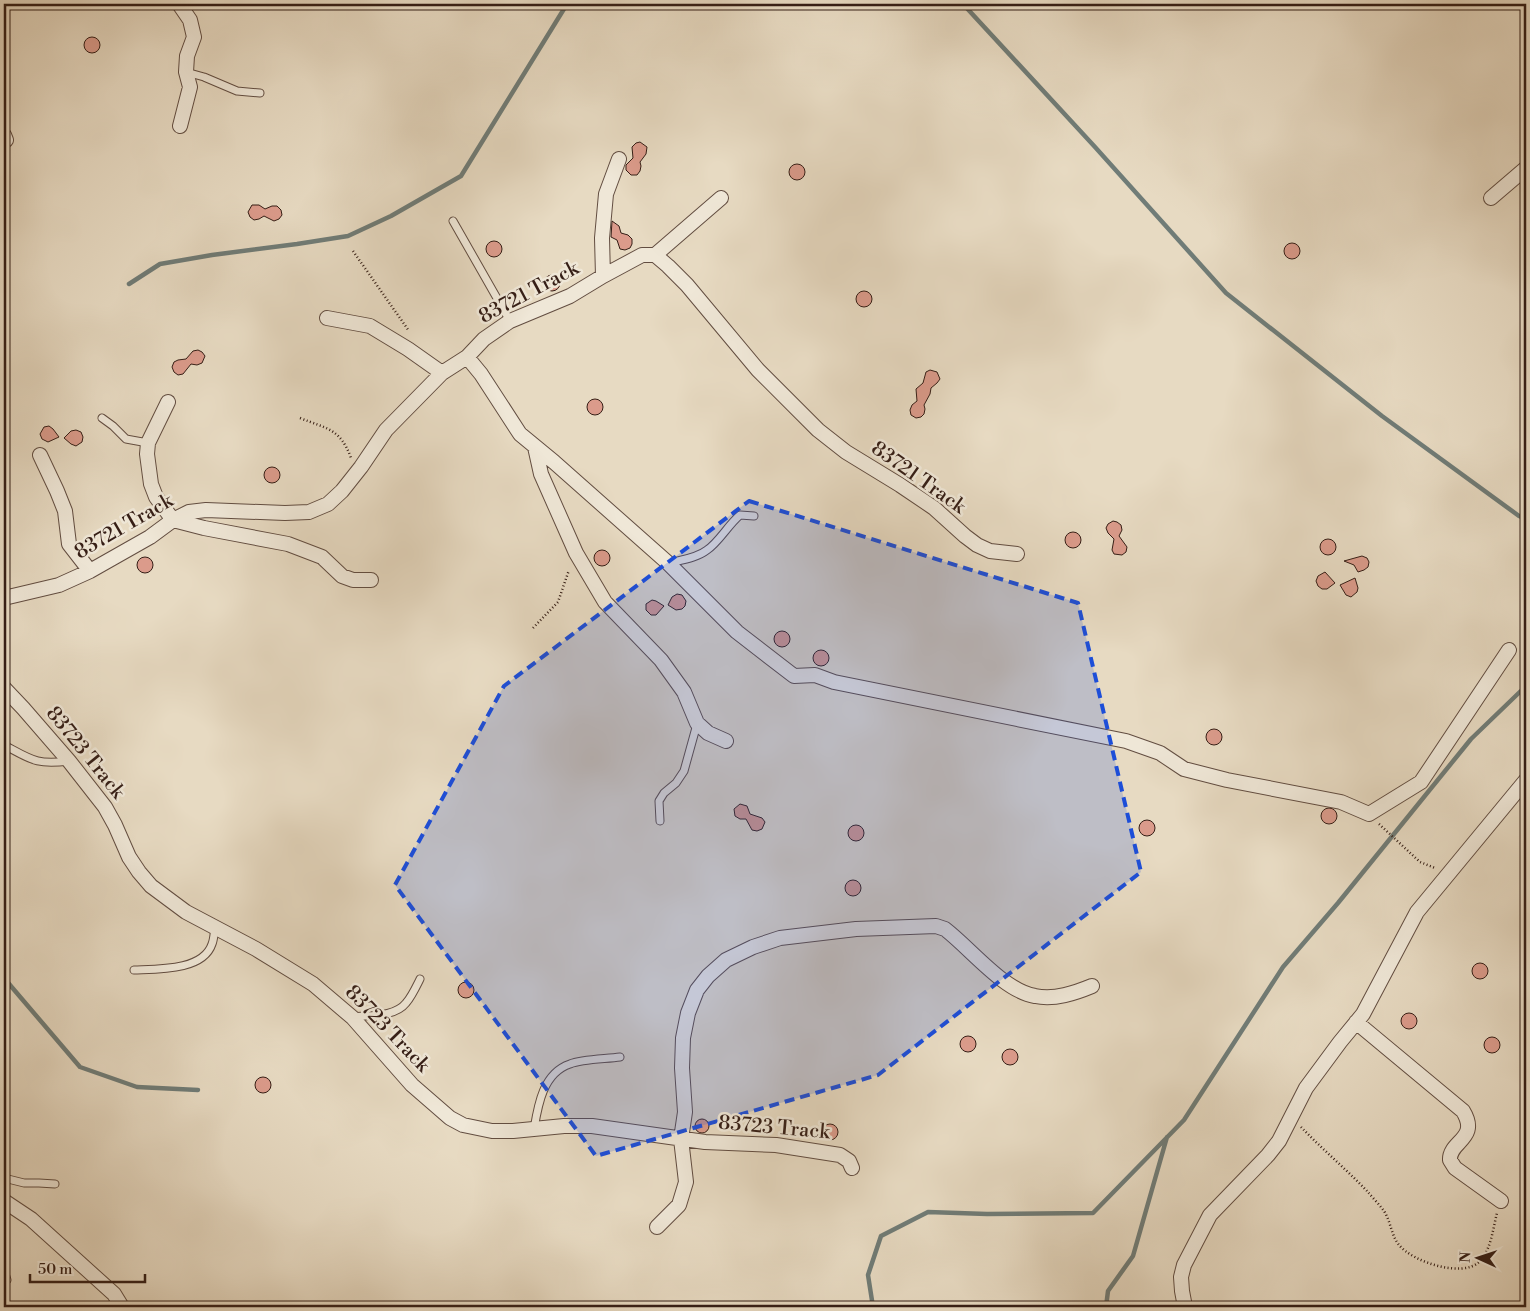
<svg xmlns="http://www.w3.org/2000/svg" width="1530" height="1311" viewBox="0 0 1530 1311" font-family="'Libre Bodoni',serif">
<rect width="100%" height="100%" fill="#e7dac2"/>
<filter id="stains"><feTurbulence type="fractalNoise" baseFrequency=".004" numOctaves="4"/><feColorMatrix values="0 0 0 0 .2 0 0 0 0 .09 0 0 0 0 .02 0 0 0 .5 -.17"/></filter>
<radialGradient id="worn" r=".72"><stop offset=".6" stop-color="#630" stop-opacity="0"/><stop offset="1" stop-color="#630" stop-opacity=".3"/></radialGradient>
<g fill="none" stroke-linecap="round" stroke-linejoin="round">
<!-- stream -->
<path stroke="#707c77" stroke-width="4.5" d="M963,4L1095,147L1226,293L1382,416L1519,516L1526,519
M129,284L160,264L212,255L297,244L348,236L391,216L461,176L567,4
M4,978L80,1067L137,1087L198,1090
M873,1307L868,1275L881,1236L928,1212L987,1214L1093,1213L1184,1120L1283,967L1338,903L1471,739L1526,686
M1106,1307L1108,1291L1133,1256L1167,1137"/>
</g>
<!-- building -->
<path fill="#db9b8b" stroke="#351e16" d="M84 45a8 8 0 1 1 16 0a8 8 0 1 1-16 0Z
M640,142L647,147L646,154L640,162L641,166L640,171L637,175H631L626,170V165L633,158L632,147L636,143Z
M789 172a8 8 0 1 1 16 0a8 8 0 1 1-16 0Z
M252,205H259L265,209L272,206H277L281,210L282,215L279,219L274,221L264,216L259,219L254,220L250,217L248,212Z
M612,221L619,226L621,233L628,235L632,239V244L630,248L625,250L620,249L617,240L611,237Z
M486 249a8 8 0 1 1 16 0a8 8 0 1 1-16 0Z
M1284 251a8 8 0 1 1 16 0a8 8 0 1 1-16 0Z
M544 283a8 8 0 1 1 16 0a8 8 0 1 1-16 0Z
M856 299a8 8 0 1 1 16 0a8 8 0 1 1-16 0Z
M198,350L202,352L205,356L202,363L197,365L191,364L183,374L178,375L174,372L172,367L174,362L178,360L186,359L193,351Z
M930,370L937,372L940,379L937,383L931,388L930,394L924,405L925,409L924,414L921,417L916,418L911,415L910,410L912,405L917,401L916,389L923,383L926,372Z
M587 407a8 8 0 1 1 16 0a8 8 0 1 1-16 0Z
M49,426L53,429L59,437L48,442L42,439L40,434L44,427Z
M76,430L81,432L83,437L82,442L76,446L71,444L64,438L71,431Z
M264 475a8 8 0 1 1 16 0a8 8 0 1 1-16 0Z
M1113,521L1117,522L1121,525L1122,530L1119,536L1127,547L1126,552L1122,555L1114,554L1112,550L1114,539L1108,533L1106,528L1108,524Z
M1065 540a8 8 0 1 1 16 0a8 8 0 1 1-16 0Z
M1320 547a8 8 0 1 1 16 0a8 8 0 1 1-16 0Z
M594 558a8 8 0 1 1 16 0a8 8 0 1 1-16 0Z
M1362,556L1367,558L1369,562L1368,567L1364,570L1358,572L1354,565L1344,561Z
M137 565a8 8 0 1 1 16 0a8 8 0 1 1-16 0Z
M1325,572L1335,583L1327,589H1322L1318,586L1316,581L1318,576Z
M1355,578L1358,588L1357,592L1351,597L1346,595L1340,585Z
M677,594L682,595L686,601L685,606L682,609L676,610L668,605L672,597Z
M652,600L656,601L664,606L656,615H651L646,610V604Z
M774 639a8 8 0 1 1 16 0a8 8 0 1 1-16 0Z
M813 658a8 8 0 1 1 16 0a8 8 0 1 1-16 0Z
M1206 737a8 8 0 1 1 16 0a8 8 0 1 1-16 0Z
M740,804L747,806L750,814L762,818L765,822L762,829L757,831L752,830L746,819H740L735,816L734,809Z
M1321 816a8 8 0 1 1 16 0a8 8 0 1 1-16 0Z
M1139 828a8 8 0 1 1 16 0a8 8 0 1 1-16 0Z
M848 833a8 8 0 1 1 16 0a8 8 0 1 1-16 0Z
M845 888a8 8 0 1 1 16 0a8 8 0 1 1-16 0Z
M1472 971a8 8 0 1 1 16 0a8 8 0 1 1-16 0Z
M458 990a8 8 0 1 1 16 0a8 8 0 1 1-16 0Z
M1401 1021a8 8 0 1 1 16 0a8 8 0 1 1-16 0Z
M960 1044a8 8 0 1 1 16 0a8 8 0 1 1-16 0Z
M1484 1045a8 8 0 1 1 16 0a8 8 0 1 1-16 0Z
M1002 1057a8 8 0 1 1 16 0a8 8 0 1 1-16 0Z
M255 1085a8 8 0 1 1 16 0a8 8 0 1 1-16 0Z
M695 1126a7 7 0 1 1 14 0a7 7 0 1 1-14 0Z
M822 1132a8 8 0 1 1 16 0a8 8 0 1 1-16 0Z"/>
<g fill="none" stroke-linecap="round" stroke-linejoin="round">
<defs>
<path id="service" d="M186,72L204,77L237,91L260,93
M453,221L510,321
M102,418L113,426L126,439L148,443
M669,563C681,560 697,558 707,550C719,542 728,525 740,515L754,516
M4,745C32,760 36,765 69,761
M660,821L659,801L664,793L676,783L684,771L697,724
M134,970C157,969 203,971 212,944C214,939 214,933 215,928
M353,1017C370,1015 395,1017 406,1003C412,996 416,987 420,979
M534,1129C538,1105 543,1073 570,1064C582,1059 606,1059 620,1057
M4,1178L24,1183H39L55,1184
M4,1270L7,1280"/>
<path id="minor" d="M179,4L190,20L194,37L187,56L186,72L190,87L180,126
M4,135L6,140
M1491,198L1526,168
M655,255L721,198
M603,276L602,238L606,194L619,159
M327,318L370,326L408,349L442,373
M467,357L481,374L520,434L554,462L668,563L737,632L794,676L815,675L834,682L1126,741L1160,753L1184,769L1227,780L1341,802L1369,814L1421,782L1509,650
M168,402L148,443L147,454L151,484L156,497L173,520L204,528L288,544L322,557L342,576L353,580H371
M535,447L541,474L576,553L605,602L661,660L684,692L697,723L708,733L726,741
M40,455L57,491L65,511L69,544L90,571
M4,598L59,585L90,571L150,537L173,520L189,512L206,510L285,513L309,512L328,504L342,491L361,467L386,430L442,373L467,357L484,339L510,321L570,296L603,276L642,255H655L668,266L687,285L758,370L818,430L846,452L900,485L934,508L965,536L977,545L990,551L1017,554
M4,688L23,708L69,761L105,807L115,825L129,857L139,872L151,886L186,912L256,949L313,984L353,1018L412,1085L450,1118L463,1125L492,1131H513L564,1126H592L705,1142L776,1145L840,1155L849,1161L852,1168
M1356,1022L1463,1111C1480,1139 1449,1141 1450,1160L1455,1168L1501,1201
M4,1201L31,1219L114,1294L122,1307
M657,1227L679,1205L686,1182L681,1139L685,1112L682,1068L683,1038L688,1013L697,990L708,976L726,960L753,947L780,938L856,929L936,926L945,929C971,949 1004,991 1035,996C1055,1000 1075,993 1092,986
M1185,1307L1182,1291L1181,1277L1184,1265L1210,1215L1268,1155L1279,1141L1306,1088L1340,1042L1363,1014L1417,912L1526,780"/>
</defs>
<!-- service casing -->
<use href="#service" stroke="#624d41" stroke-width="9"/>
<!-- minor casing -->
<use href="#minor" stroke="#624d41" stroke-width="16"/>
<!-- path -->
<path stroke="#351e16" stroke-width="2.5" stroke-dasharray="1 2.5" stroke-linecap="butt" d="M353,251L409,331
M300,418C327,429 340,428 351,458
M533,628L558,602L569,570
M1379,824L1420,862L1435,868
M1301,1127C1322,1149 1346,1169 1367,1191C1372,1197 1379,1204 1384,1211C1391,1222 1391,1235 1399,1245C1413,1262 1462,1278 1479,1262C1491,1251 1493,1228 1497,1213"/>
<!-- service -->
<use href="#service" stroke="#efe7d7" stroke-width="7"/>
<!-- minor -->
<use href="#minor" stroke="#efe7d7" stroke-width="14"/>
</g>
<!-- marked area -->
<path fill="#1d4ed8" fill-opacity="0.2" stroke="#1d4ed8" stroke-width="4" stroke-dasharray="10 6" stroke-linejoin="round" d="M749,501L1078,603L1141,872L878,1075L596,1156L395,885L504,686Z"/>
<g text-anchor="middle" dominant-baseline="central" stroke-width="5" stroke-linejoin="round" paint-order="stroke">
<!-- street labels -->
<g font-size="20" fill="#351e16" stroke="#efe7d7">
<text transform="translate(529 293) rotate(-28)">83721 Track</text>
<text transform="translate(918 478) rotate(35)">83721 Track</text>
<text transform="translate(124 527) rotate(-30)">83721 Track</text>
<text transform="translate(85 753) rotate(51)">83723 Track</text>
<text transform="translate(387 1029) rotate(46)">83723 Track</text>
<text transform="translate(774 1128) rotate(5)">83723 Track</text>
</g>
</g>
<!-- margin -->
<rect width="1530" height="1311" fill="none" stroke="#e7dac2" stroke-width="20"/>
<rect x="5" y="5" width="1520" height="1301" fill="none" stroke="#351e16" stroke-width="2.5"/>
<rect x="10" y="10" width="1510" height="1291" fill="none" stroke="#351e16"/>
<!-- north arrow -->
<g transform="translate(1478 1258) rotate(273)" stroke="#efe7d7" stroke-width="4" paint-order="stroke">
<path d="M0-4L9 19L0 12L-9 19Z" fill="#351e16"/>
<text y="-8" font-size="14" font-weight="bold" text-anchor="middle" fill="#351e16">N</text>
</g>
<!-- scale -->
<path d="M30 1274v8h115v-8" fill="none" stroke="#351e16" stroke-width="2.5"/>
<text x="38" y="1274" font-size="15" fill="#351e16" stroke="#efe7d7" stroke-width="4" paint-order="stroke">50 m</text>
<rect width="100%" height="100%" filter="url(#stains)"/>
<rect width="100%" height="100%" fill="url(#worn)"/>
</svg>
